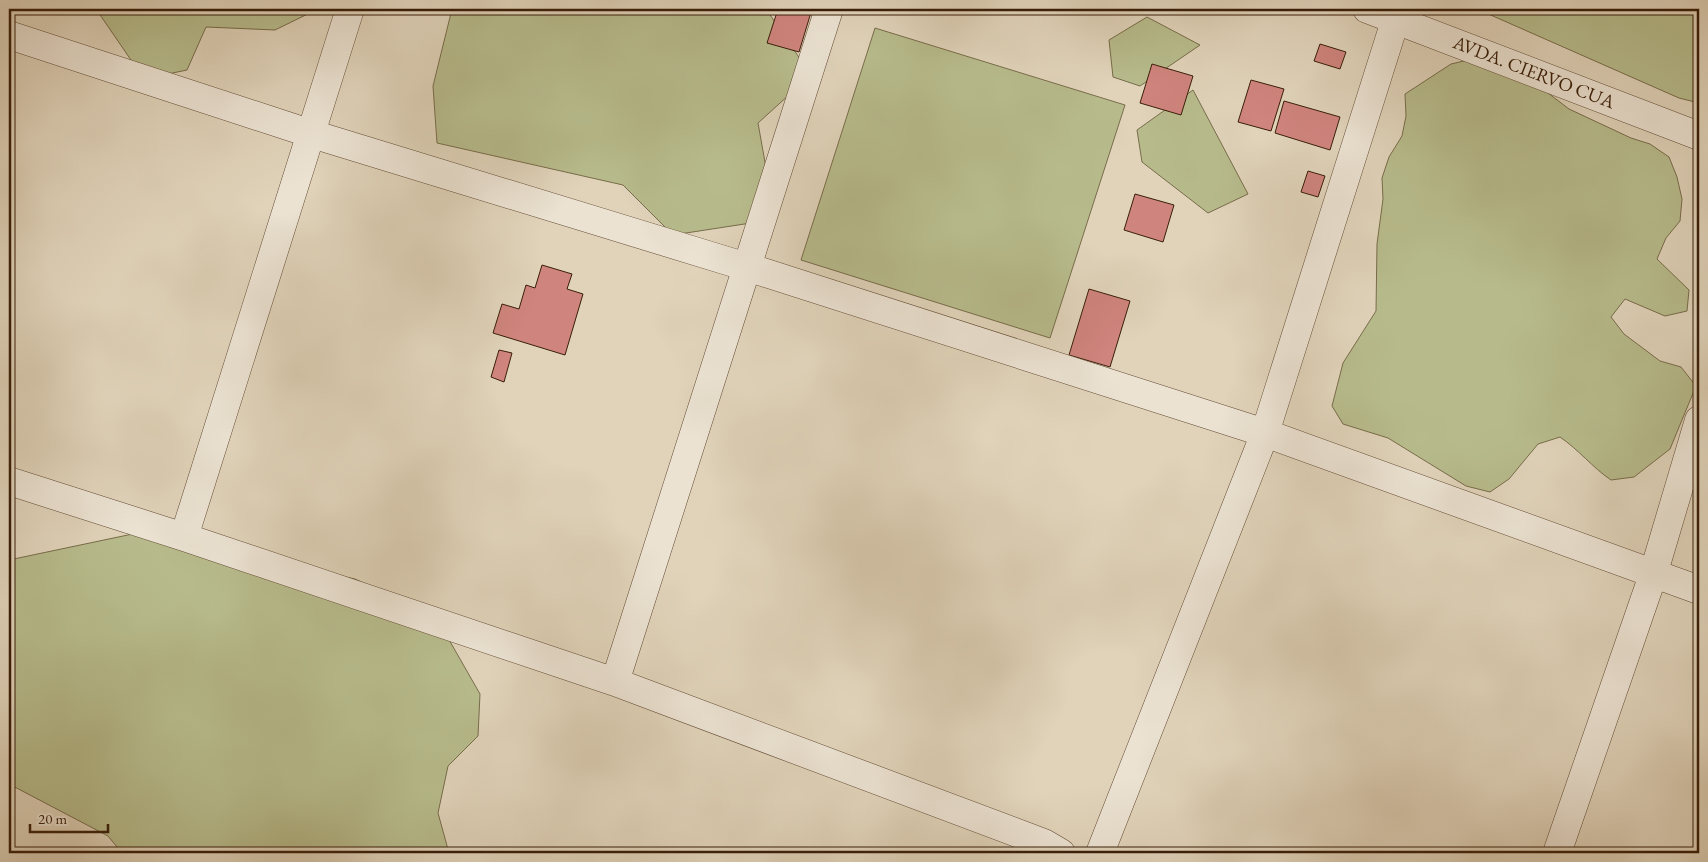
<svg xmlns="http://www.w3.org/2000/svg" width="1708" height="862" viewBox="0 0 1708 862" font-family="'EB Garamond',serif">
<rect width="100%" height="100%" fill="#e0d3ba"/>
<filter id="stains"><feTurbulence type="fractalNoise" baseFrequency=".004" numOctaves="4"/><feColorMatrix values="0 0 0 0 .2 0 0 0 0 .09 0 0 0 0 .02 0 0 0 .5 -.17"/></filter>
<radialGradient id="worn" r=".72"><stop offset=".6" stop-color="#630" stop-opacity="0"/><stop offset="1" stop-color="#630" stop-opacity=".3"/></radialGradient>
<!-- green -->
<path fill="#b7bb8c" stroke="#786c4a" d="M96,9H318L275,30L206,27L187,70L144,79Z
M452,9H766L811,75L758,123L768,179L751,223L673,235L623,185L437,143L433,86Z
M1477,9H1699V103L1679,98Z
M1147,17L1200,45L1140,86L1113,77L1109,40Z
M875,28L1125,105L1050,338L801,260Z
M1472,59L1515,68L1569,109L1631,138L1650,144L1669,157L1677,177L1682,199L1680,221L1666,238L1657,259L1689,290L1687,311L1665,316L1625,299L1611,317L1624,334L1660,361L1681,367L1696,386L1670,449L1634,477L1611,480C1592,467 1579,450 1560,437L1538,444L1509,479L1490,492L1466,486L1388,438L1343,424L1332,406L1343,363L1376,311L1377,244L1383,199L1382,178L1389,157L1402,136L1406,116L1405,94L1451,64Z
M1193,90L1248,194L1208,213L1142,162L1137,130Z
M142,532L355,579L436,617L480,694L478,736L448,766L438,813L449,853H122L108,836L9,784V560Z"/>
<!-- building -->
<path fill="#cf847d" stroke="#391e08" d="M778,9H812L799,52L767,43Z
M1320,44L1346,52L1340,69L1314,61Z
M1152,64L1193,76L1181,115L1140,103Z
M1251,80L1284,89L1271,131L1238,122Z
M1284,101L1340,117L1330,150L1275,133Z
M1308,171L1325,176L1318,197L1301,192Z
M1135,194L1174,205L1163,242L1124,230Z
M542,265L572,274L567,289L583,294L565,355L493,333L502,304L519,309L526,285L535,288Z
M1089,289L1130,301L1110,367L1069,355Z
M499,350L512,353L504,382L491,377Z"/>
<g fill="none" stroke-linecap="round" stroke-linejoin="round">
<defs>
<path id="minor" d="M1367,9L1699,136
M9,35L312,134L747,267L1265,433L1699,590
M9,481L184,537L615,682L1044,843L1061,853
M184,537L350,9
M615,682L829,9
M1100,853L1265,433L1396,18
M1557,853L1653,575L1699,420"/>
</defs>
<!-- minor casing -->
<use href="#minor" stroke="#634b34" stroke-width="29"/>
<!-- minor -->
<use href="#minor" stroke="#ebe2d2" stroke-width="28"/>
</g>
<g text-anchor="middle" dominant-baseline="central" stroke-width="4.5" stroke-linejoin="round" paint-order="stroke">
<!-- street labels -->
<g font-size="19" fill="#391e08" stroke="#ebe2d2">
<text transform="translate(1534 72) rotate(21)">AVDA. CIERVO CUA</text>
</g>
</g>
<!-- margin -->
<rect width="1708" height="862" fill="none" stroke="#e0d3ba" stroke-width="30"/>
<rect x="10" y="10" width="1688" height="842" fill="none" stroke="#391e08" stroke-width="2.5"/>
<rect x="15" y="15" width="1678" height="832" fill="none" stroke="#391e08"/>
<!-- scale -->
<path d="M30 824v8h78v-8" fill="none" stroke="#391e08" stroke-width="2.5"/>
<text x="38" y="824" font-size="15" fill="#391e08" stroke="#ebe2d2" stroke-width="4" paint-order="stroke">20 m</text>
<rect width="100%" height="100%" filter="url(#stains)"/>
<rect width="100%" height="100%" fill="url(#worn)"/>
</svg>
